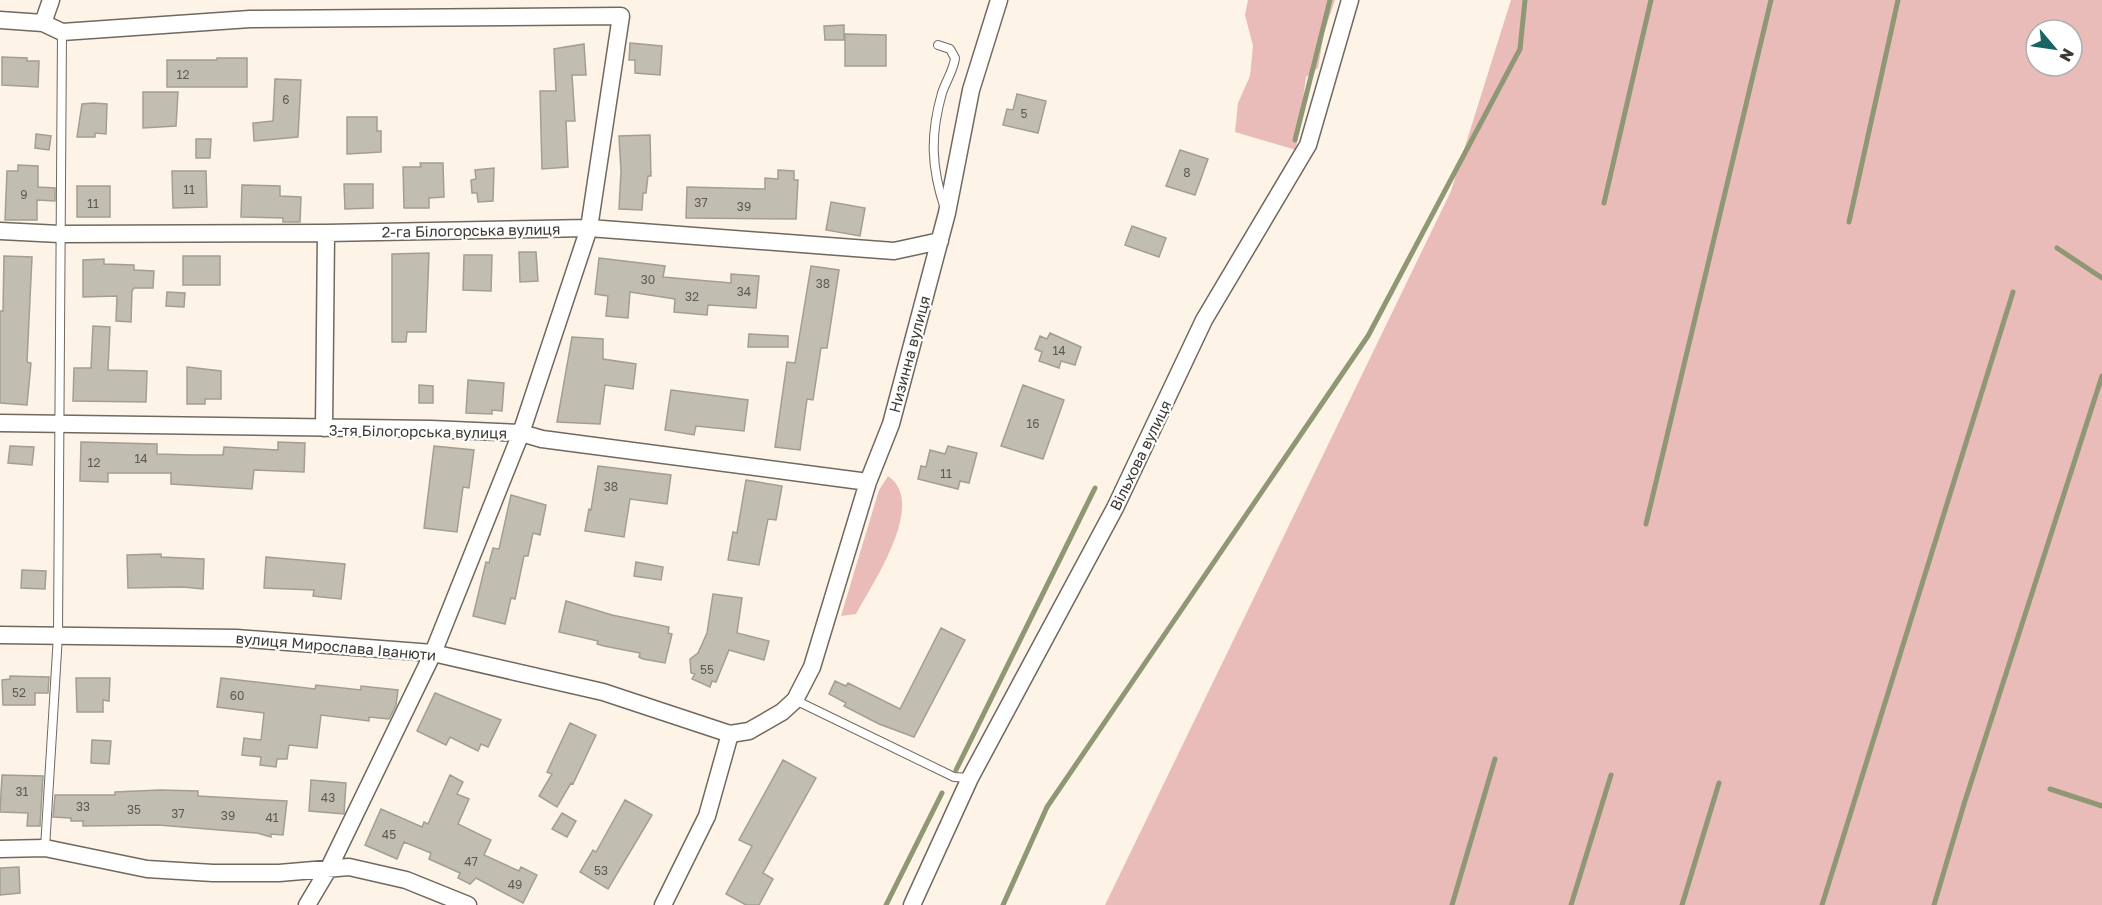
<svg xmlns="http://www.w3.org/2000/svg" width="2102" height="905" viewBox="0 0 2102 905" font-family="'Golos Text',sans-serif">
<rect width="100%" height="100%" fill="#fdf3e7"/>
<!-- green -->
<path fill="#e9bcba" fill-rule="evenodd" d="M1248,0H1335L1324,33L1318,68L1306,77L1296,150L1235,132L1238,103L1250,76L1253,46L1245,15Z
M1511,0H2102V905H1105L1451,191ZM2036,30H2072V66H2036Z
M888,476C928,503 872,584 856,614L841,616L879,490Z"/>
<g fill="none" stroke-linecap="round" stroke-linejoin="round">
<!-- stream -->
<path stroke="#909775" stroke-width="5" d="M1295,140L1330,0
M1604,203L1651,0
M1849,222L1898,0
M2057,248L2102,278
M1646,524L1771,0
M956,770L1095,488
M2050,789L2102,806
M886,905L942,793
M1003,905L1047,807L1368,336L1520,49L1525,0
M1452,905L1495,759
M1571,905L1611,775
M1682,905L1719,783
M1822,905L2013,292
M1934,905L1964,804L2102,376"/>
</g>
<!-- building -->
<path fill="#c1bdb0" stroke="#a29e92" stroke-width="1.5" d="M844,25V40H825L824,26Z
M845,34L886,35V66H845Z
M630,43L662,46L660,75L635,73V60H629Z
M584,44L586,75H572L575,121H566L568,167L542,169L540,91H556L554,49Z
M2,57L27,58V61H39L38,87L2,85Z
M217,58H247V87H167V60H217Z
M275,79L301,80L298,137L254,141L253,123L273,121Z
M143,92H178L176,126L143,128Z
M1017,94L1046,101L1038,133L1003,125L1007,109L1013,110Z
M93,103L107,104L106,134L95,133V137H77L82,104Z
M347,117H377V131H381V152L347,154Z
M36,134L51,136L49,150L35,148Z
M650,135L651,176H648L646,193H643L642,210L619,209L621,171L619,136Z
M196,139H211L210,158H196Z
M1180,150L1208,159L1195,195L1166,186Z
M420,163H443L444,197L429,198V208H404L403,167H421Z
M18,165L38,166V187L55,188V201L37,200V220H5L7,171H18Z
M494,168L493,201L478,202L477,193H472L471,180L476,179L475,170Z
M778,170L794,171V180H798L796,219L686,218L687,187L765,189V178L778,179Z
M172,171H206L207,207L173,208Z
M344,184H373V208L345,209Z
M242,185L280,186V196L301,197L300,222H283V218L241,217Z
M77,186H110V217H77Z
M831,202L865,208L860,236L826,230Z
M1132,226L1166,238L1159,257L1125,245Z
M519,252H536L538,281L520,282Z
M429,253L426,332H407L406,342H392V254Z
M464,255H492L491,291L463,290Z
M4,256L32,257L27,362L31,363L27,405L0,403V311H3Z
M183,256H220V285H183Z
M599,258L665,266L663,277L731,283V274L759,276L756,308L708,305L707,315L674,312L675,299L630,292L628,318L606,316L608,296L595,294Z
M104,259V264L134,265V270L154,271L153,288H134L132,291L131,322L116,321L117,296L83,297V260Z
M811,266L839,270L827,348H821L813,400L807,399L800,450L775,447L787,362L795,363Z
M167,292L185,293L184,307L166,306Z
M93,326L110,327L108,370L147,371L146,402L73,401L74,368H91Z
M1050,333L1081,347L1075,365L1061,361L1059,368L1039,361L1042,352L1035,349L1040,336L1047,339Z
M749,334L788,336V347H748Z
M572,337L603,339V359L636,364L633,389L605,385L600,424L557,422Z
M187,367L221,371V399H205V404H187Z
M468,380L504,383L502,411L492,410V414L466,413Z
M419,385L433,386V403H419Z
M1023,385L1064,400L1043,459L1001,446Z
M671,390L748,400L744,431L696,426L694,435L665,430Z
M81,442L157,444V454L193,455H223L224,447L278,450V442L305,443L304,472L254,470L252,489L171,484V473H108V482L80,481Z
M10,446L34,447L32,465L8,463Z
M434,446L474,450L469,488L463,487L457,532L424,528Z
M948,446L977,453L969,483L960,481L958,489L918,479L921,466L926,467L930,450L945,454Z
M598,466L671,475L667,504L630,499L624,537L585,531L589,509L591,510Z
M746,480L782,486L776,520L768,519L759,565L728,560L733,532L737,533Z
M511,495L546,505L540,535L533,533L528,556H524L515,599L511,598L505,624L473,616L486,562L489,563L493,548L499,549Z
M161,554V557L204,559L203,589L183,587L128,588L127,555Z
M266,557L345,564L341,599L313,596L314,590L264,588Z
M636,562L663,567L661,580L634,576Z
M22,570L46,571L45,589L21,588Z
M713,594L742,598L737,633L769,641L764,660L729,650L716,682L712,681L710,687L692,679L695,674L691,673L690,659L698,653L707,633Z
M566,601L612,615L669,627L668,633L672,634L665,663L643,659L639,657L640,653L604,646L597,644L598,641L559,632Z
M941,628L965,640L914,737L879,724L844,706L846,703L829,694L835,681L846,686L848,683L900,709Z
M10,676L49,677L48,693H35V705H3L2,680L10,679Z
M76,678H110L109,701L103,700V712H77Z
M221,678L315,689L316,685L361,690V686L398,690L396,705L389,719L369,717V721L321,715L317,748L289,745L287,759H277L276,767L260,765L261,757L242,755L244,738L261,740L264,713L217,707Z
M435,693L501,720L488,747L481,744L478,751L450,737L446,745L417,731Z
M570,723L596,735L573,784L571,783L557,807L539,796L552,774L547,772Z
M92,740L111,741L109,764L91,763Z
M783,760L816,778L763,873L773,879L759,905H746L726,894L752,846L739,840Z
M2,775L43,776L40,826H27L28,813L0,812Z
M450,775L463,782L457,794L469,799L458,824L491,840L484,855L519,871L521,867L537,875L523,903L476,878L470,884L458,878L460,873L429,859L431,853L404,842L397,859L365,845L381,809L422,827L424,822L428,824Z
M311,780L346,783L344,814L309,811Z
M160,790L198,791V796L287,801L283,835L271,834V837L257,833L158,825L83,826V821H71V818L53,817L55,795H115V792Z
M625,800L652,815L608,889L580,872L593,850L596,852Z
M562,813L576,821L567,837L552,829Z
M19,867L20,893L0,895V868Z"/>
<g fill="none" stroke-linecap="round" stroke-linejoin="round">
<defs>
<path id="service" d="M938,45L950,49L955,58C954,69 946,81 942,93C930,135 931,167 945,209
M795,700L954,777L970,778
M45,848L58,635L62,32"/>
<path id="minor" d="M0,20L43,23L62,32L250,19L621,16L589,228L521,433L433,653L329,868L307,905
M43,23L51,0
M0,231L60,234L326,233L589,228L894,251L940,241
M0,423L431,429L521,433L542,439L868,482
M324,428L326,233
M0,635L236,638L433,653L603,692L730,734L749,731L782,712L795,700L812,667L868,482L891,424L947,213L971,90L999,0
M0,849L45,848L147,869L213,873H279L349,867L406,880L468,905
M663,905L707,816L730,734
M912,905L970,778L1115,508L1204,320L1308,145L1350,0"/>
</defs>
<!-- service casing -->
<use href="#service" stroke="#71685e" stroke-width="10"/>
<!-- minor casing -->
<use href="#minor" stroke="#71685e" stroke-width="19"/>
<!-- service -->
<use href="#service" stroke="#fff" stroke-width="8"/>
<!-- minor -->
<use href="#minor" stroke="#fff" stroke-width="16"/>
</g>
<g text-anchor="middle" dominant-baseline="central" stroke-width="4.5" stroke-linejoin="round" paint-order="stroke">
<!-- number labels -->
<g font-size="12" fill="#5e5a53">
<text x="183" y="74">12</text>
<text x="286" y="99">6</text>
<text x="1024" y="113">5</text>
<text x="1187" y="172">8</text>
<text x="189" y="189">11</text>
<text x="24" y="194">9</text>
<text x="701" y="202">37</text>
<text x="93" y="203">11</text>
<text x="744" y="206">39</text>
<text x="648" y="279">30</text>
<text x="823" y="283">38</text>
<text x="744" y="291">34</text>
<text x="692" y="296">32</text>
<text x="1059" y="350">14</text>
<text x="1033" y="423">16</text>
<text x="141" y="458">14</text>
<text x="94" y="462">12</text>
<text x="946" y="473">11</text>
<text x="611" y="486">38</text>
<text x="707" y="669">55</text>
<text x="19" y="692">52</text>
<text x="237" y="695">60</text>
<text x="22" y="791">31</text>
<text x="328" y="797">43</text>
<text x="83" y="806">33</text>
<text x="134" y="809">35</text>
<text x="178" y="813">37</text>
<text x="228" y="815">39</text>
<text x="272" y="817">41</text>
<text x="389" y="834">45</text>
<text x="471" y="861">47</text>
<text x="601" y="870">53</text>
<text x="515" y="884">49</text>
</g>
<!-- street labels -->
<g font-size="15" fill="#3d3934" stroke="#fff">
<text transform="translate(471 230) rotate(-1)">2-га Білогорська вулиця</text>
<text transform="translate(909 354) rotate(-75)">Низинна вулиця</text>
<text transform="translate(418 431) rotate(1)">3-тя Білогорська вулиця</text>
<text transform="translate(1140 455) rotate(-64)">Вільхова вулиця</text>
<text transform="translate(336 646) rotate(5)">вулиця Мирослава Іванюти</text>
</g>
</g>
<!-- north arrow -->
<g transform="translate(2054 48) rotate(119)"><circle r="28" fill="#ffffff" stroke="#b1b0ae" stroke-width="1.5"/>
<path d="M0-4.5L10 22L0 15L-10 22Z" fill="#166463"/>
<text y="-9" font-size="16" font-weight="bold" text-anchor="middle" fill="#3d3934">N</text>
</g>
</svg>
